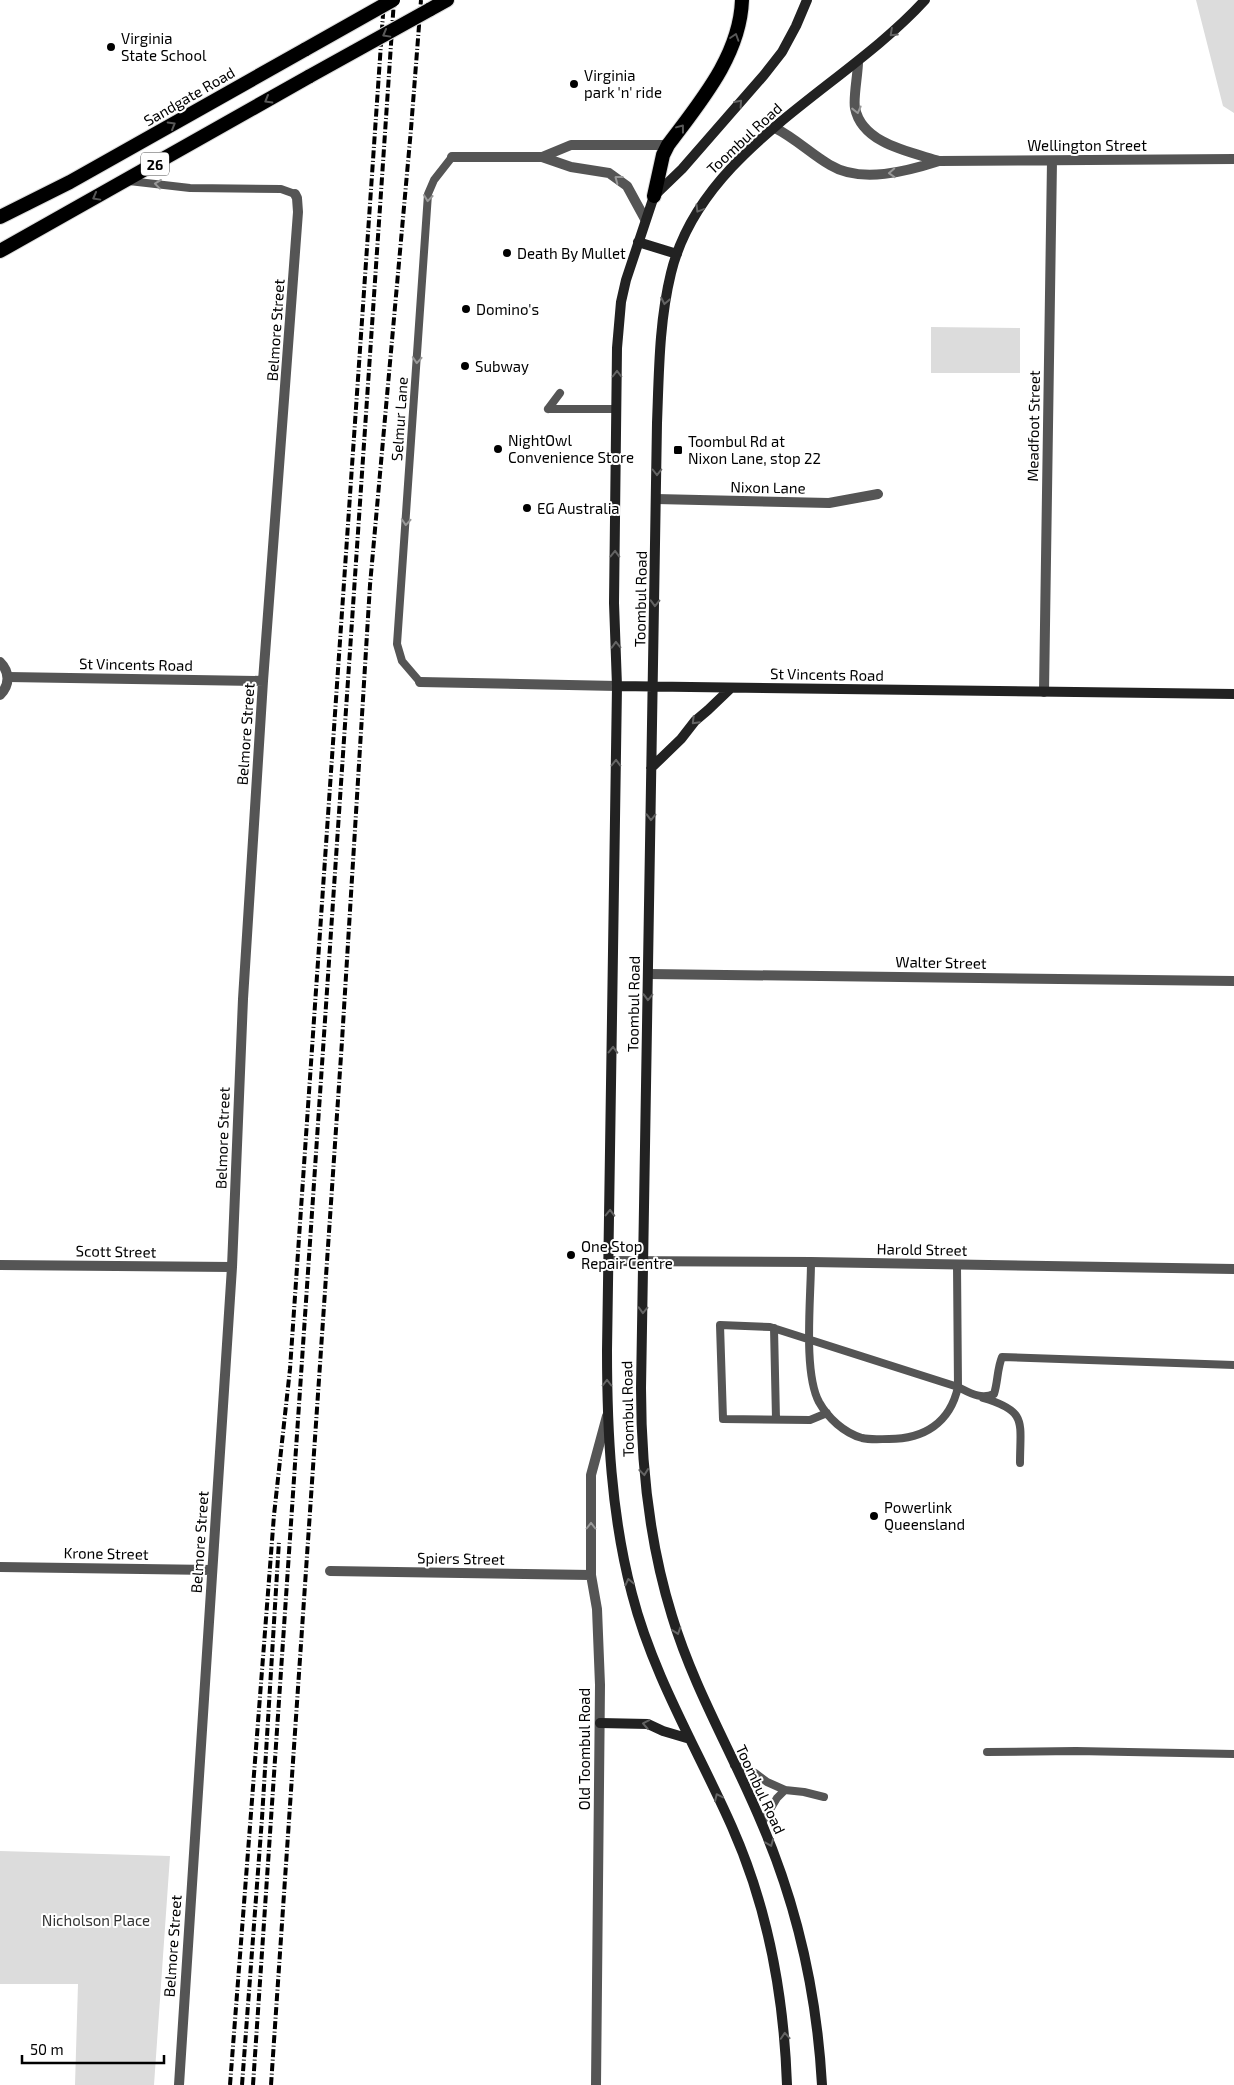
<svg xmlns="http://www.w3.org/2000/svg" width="1234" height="2085" viewBox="0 0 1234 2085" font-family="'Exo 2',sans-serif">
<rect width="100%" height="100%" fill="#fff"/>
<!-- green -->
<path fill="#dcdcdc" d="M1196,0H1234V113L1223,106Z
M931,327L1020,328V373H931Z
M0,1851L170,1856L154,2085H75L78,1984H0Z"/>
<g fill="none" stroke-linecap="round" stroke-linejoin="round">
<defs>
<path id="trunk" d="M429,10L447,0
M654,196L663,155L668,145C700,102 740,56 742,0
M0,217L70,182L306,49
M0,251L310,76"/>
</defs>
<!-- trunk casing -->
<use href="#trunk" stroke="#dbdbdb" stroke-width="16"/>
<!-- service -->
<path stroke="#555" stroke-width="8" d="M129,181L190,188L281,189L295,194
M548,409H617
M548,409L560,393
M420,682L402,661L397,644L428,194L434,180L452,157
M811,1262C811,1298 803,1372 819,1402C828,1418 844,1433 862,1438C870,1440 880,1439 889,1439C924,1439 950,1423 958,1387L957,1265
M774,1328L776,1419
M983,1398C1028,1411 1020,1422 1020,1463
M827,1413L810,1420L723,1419L720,1325L770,1327L958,1387C970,1393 981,1400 994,1394C998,1382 997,1369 1002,1357L1234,1365
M987,1752L1076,1751L1234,1754
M734,1765L755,1773L767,1782L785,1790L804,1792L824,1797
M762,1823L777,1798L785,1790"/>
<!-- minor -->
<path stroke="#555" stroke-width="10" d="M858,62C858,74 853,98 855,108C862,144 911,152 939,161
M775,128C795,138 811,154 830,165C861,184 908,171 939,161L1234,159
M452,157H542L571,167L609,173L627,186L645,219
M542,157L571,145H668
M656,499L829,503L878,494
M8,677L263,681
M420,682L617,686
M1044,692L1052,161
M648,974L1234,981
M609,1261L811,1262L1234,1269
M0,1265L232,1267
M0,1567L212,1570
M330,1571L591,1575
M179,2085L232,1267L243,999L263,681L298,212L297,198L295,194
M596,2085L600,1685L597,1609L591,1575V1475L607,1416"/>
<!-- tertiary -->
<path stroke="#555" stroke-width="10" d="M0,662C10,672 10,685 0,695"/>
<!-- secondary -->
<path stroke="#222" stroke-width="10" d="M638,242L677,254
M617,686L1234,694
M651,768L681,739L695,721L708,710L731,688
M600,1723L648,1724L663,1731L690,1739
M787,2085C784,1997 768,1908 732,1827C698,1750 653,1676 632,1594C611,1515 607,1431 607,1350L617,686L614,603L617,348L621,302L626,280L654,196L682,169L764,75L782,52L796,26L807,0
M822,2085C817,1995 798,1908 762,1824C733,1754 694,1689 672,1616C649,1542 641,1465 641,1388L657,423C659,372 659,322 671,273C701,149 844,89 925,0"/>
<!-- trunk -->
<use href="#trunk" stroke="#000" stroke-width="14"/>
<!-- rail -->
<path stroke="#000" stroke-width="4" stroke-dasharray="8 2.5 1 2.5" stroke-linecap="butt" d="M230,2085L274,1515L290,1369L384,0
M242,2085L262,1818L279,1541
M253,2085L394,0
M271,2085L342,1041L370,585L411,129L421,0"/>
<defs>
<path id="trunk-bridge" d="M306,49L393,0
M310,76L429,10"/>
</defs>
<!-- trunk-bridge casing -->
<use href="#trunk-bridge" stroke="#dbdbdb" stroke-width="16" stroke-linecap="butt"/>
<!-- trunk-bridge -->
<use href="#trunk-bridge" stroke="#000" stroke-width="14"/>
</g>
<!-- one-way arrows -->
<defs><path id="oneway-chevron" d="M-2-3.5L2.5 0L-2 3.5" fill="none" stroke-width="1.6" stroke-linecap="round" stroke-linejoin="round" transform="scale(1.25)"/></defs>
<g stroke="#646464">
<use href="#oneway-chevron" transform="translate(893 33) rotate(137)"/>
<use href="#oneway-chevron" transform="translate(739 103) rotate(-48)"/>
<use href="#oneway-chevron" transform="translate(699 209) rotate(121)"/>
<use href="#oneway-chevron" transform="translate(665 301) rotate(101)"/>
<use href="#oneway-chevron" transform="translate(617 374) rotate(-90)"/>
<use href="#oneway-chevron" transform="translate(657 472) rotate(90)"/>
<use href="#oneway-chevron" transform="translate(615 554) rotate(-89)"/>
<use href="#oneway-chevron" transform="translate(655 603) rotate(91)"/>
<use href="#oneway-chevron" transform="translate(616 645) rotate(-92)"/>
<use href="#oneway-chevron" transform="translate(695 721) rotate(135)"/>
<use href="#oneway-chevron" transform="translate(616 763) rotate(-89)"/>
<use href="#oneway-chevron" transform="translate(651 817) rotate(91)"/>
<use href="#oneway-chevron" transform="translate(648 997) rotate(91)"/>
<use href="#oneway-chevron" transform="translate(613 1050) rotate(-89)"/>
<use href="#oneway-chevron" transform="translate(610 1213) rotate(-89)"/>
<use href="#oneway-chevron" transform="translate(643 1310) rotate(92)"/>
<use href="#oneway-chevron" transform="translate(607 1383) rotate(-90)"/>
<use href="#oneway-chevron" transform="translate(644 1472) rotate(83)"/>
<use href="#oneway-chevron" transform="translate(629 1582) rotate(-103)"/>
<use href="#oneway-chevron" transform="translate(677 1631) rotate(71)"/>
<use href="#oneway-chevron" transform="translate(646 1724) rotate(-169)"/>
<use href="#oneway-chevron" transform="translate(718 1797) rotate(-115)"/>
<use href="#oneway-chevron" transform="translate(770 1843) rotate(68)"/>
<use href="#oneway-chevron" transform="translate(785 2036) rotate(-94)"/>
</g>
<g stroke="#595959">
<use href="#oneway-chevron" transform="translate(386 34) rotate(151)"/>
<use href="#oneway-chevron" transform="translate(735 37) rotate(-72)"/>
<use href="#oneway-chevron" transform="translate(268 100) rotate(150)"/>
<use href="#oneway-chevron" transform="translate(172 125) rotate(-30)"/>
<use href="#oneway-chevron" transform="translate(681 128) rotate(-53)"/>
<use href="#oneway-chevron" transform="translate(96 197) rotate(151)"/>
</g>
<g stroke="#999">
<use href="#oneway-chevron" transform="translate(857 110) rotate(76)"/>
<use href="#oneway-chevron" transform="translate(892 173) rotate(177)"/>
<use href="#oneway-chevron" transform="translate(618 179) rotate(-143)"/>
<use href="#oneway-chevron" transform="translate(158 184) rotate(-173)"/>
<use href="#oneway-chevron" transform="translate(428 198) rotate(96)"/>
<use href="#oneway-chevron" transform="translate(417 360) rotate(94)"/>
<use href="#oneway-chevron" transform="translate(406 522) rotate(94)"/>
<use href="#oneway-chevron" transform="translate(591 1526) rotate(-90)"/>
</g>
<!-- markers -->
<g fill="#000" stroke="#fff" stroke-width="2">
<circle cx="111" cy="47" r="5"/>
<circle cx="574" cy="84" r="5"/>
<circle cx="507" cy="253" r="5"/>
<circle cx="466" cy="309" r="5"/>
<circle cx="465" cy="366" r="5"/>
<circle cx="498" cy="449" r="5"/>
<rect x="673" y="445" width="10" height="10" rx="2.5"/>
<circle cx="527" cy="508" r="5"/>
<circle cx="571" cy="1255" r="5"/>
<circle cx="874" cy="1516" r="5"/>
</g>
<g text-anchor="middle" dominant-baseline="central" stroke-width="4" stroke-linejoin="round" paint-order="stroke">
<!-- shield labels -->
<rect fill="#fff" stroke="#4c4c4c" stroke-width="1" x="141" y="152.5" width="28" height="23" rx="4"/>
<g font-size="14" font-weight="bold" fill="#000">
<text x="155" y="164">26</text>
</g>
<!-- poi labels -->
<g font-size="15" fill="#000" stroke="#fff" text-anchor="start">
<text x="121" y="38">Virginia<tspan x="121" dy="17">State School</tspan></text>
<text x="584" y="75">Virginia<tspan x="584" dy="17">park 'n' ride</tspan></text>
<text x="517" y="253">Death By Mullet</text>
<text x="476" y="309">Domino's</text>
<text x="475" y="366">Subway</text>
<text x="508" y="440">NightOwl<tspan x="508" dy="17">Convenience Store</tspan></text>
<text x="688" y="441">Toombul Rd at<tspan x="688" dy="17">Nixon Lane, stop 22</tspan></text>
<text x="537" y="508">EG Australia</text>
<text x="581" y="1246">One Stop<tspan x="581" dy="17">Repair Centre</tspan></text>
<text x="884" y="1507">Powerlink<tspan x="884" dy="17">Queensland</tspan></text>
</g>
<!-- street labels -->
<g font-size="15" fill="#000" stroke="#fff">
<text transform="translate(189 96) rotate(-30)">Sandgate Road</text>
<text transform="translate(744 138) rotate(-43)">Toombul Road</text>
<text x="1087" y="145">Wellington Street</text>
<text transform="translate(275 330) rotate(-86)">Belmore Street</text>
<text transform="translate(399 419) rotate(-86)">Selmur Lane</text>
<text transform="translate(1033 426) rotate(-89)">Meadfoot Street</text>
<text transform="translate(768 487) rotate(1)">Nixon Lane</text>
<text transform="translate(640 599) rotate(-89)">Toombul Road</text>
<text transform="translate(136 664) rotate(1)">St Vincents Road</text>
<text transform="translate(827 674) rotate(1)">St Vincents Road</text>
<text transform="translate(245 734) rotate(-86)">Belmore Street</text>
<text transform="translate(941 962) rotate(1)">Walter Street</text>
<text transform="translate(633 1004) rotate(-89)">Toombul Road</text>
<text transform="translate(222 1138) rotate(-88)">Belmore Street</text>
<text transform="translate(922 1249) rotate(1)">Harold Street</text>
<text transform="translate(116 1251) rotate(1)">Scott Street</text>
<text transform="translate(627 1409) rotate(-91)">Toombul Road</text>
<text transform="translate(199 1542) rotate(-86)">Belmore Street</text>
<text transform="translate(106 1553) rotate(1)">Krone Street</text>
<text transform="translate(461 1558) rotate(1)">Spiers Street</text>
<text transform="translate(584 1749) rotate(-90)">Old Toombul Road</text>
<text transform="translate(761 1789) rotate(65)">Toombul Road</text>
<text transform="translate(172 1946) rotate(-86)">Belmore Street</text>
</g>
<!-- park labels -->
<g font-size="15" fill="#333" stroke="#fff">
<text x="96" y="1920">Nicholson Place</text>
</g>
</g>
<!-- scale -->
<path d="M22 2055v8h142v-8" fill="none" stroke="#000000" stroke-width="2.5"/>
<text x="30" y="2055" font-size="15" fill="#000000" stroke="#ffffff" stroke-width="4" paint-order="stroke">50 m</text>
</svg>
